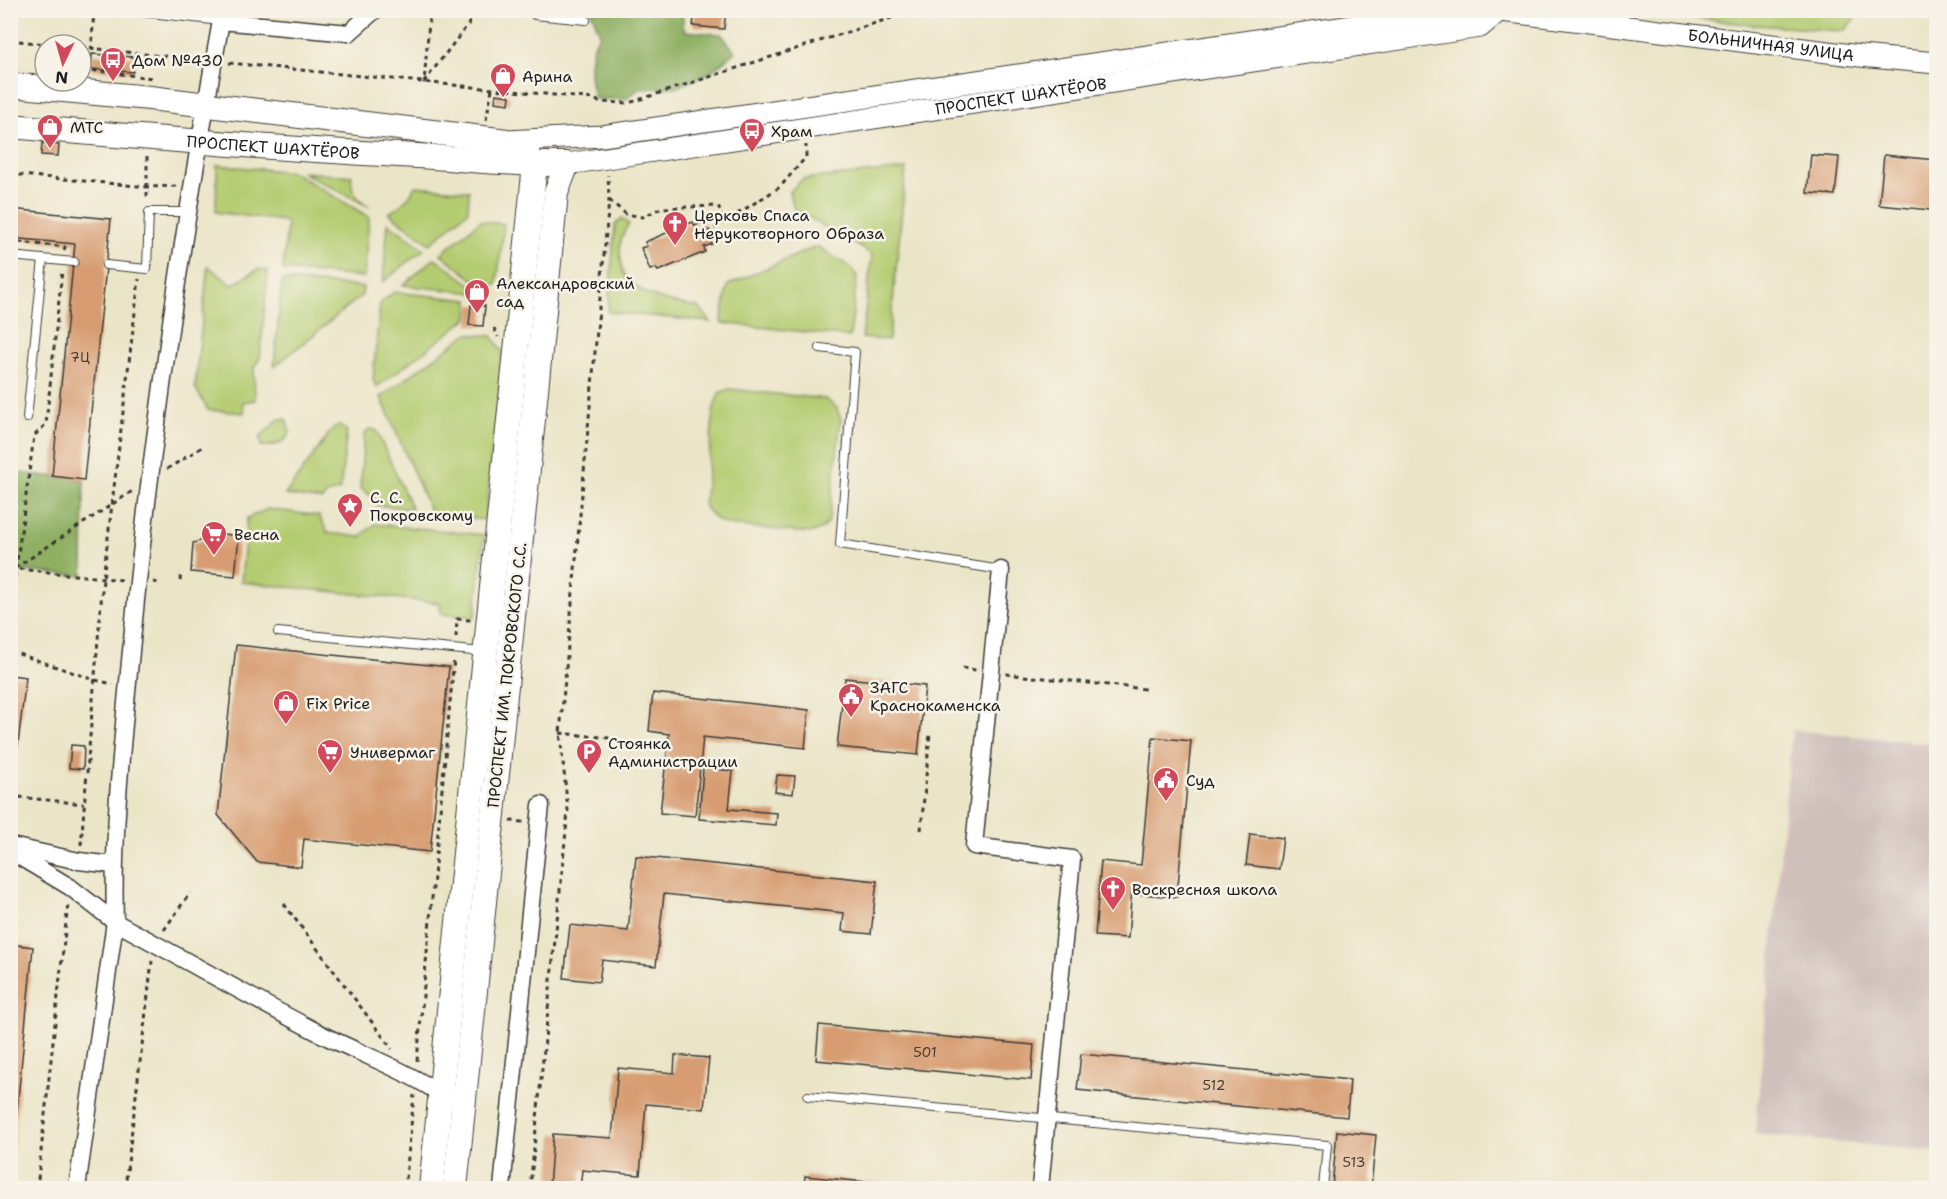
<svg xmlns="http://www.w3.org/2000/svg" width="1947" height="1199" viewBox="0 0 1947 1199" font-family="'Shantell Sans',sans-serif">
<rect width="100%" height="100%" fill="#f7f3e8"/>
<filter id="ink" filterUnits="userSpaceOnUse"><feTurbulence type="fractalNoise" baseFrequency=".0167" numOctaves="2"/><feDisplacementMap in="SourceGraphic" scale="12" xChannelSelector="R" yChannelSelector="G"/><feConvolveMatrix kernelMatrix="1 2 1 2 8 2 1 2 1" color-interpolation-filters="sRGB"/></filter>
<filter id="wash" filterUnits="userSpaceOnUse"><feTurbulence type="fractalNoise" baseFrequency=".008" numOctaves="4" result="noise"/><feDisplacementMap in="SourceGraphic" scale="24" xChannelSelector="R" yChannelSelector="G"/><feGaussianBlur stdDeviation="1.35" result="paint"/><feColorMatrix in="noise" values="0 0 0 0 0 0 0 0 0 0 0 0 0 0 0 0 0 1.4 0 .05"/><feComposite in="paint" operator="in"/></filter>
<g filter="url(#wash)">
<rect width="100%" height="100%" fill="#ebe5c8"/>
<!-- industrial -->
<path fill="#d0c0bc" d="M1792,730L1936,744V1152L1755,1134Z"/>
<!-- green -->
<path fill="#b4cc71" stroke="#687446" stroke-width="1.5" d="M1635,11H1857L1856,17L1844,31L1754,25Z
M217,165L293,172L369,217L364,277L283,270L287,224L284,221L216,212Z
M906,169L889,340L862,338L872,254L794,209L789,192L803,179Z
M302,172L352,176C349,190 358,200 370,207Z
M415,186L469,191L468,211L430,244L389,213C401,206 409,199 415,186Z
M622,218L629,224C621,235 618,246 621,259C622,264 622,270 624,273C639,298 674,304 699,307L711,322L608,312L615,225Z
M480,221L504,224L497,284L487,290L441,254Z
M388,223L424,249L383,282Z
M817,246L850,267L857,276L850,337L721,323L728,285Z
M435,258L484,294L403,285Z
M208,266L232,285L258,269L268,271L260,358L254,368L255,400L243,402L244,413L208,410L195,387Z
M282,280L363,287L362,295L274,367Z
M394,292L469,300L468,318L377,387L373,380L380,303Z
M467,334L492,336L503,352L485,520L431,513L381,397Z
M729,389L825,399L836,407L841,419L829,521L822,529L810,533L728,525L715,519L704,506L714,408L719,393Z
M279,419H286L290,433C284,443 273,448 261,446L260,437Z
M340,426L347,431L340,490L327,494L322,500L285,495L334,427Z
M369,429L376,430L412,509L375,505L371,496L360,488L364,435Z
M268,509L319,516L328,533L360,537L375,524L484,535L475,617L440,614V603L241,582L247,518Z"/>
<!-- forest -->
<path fill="#8fb063" stroke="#566640" stroke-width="1.5" d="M591,11H682L684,31L721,34L735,52L709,73L678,87L639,89L626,99H595C588,78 587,53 600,34Z
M10,472L84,480L83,576L11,570Z"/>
<g id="blocks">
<!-- building -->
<path fill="#d79c71" d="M695,10H726L724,29L693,26Z
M92,54L134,57L133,72L91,69Z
M496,94L510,96L509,104L495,102Z
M42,143L59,145L58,156L41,155Z
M1811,155L1839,157L1835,195L1807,193Z
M1884,155L1936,160L1931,210L1879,205Z
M10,209L111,219L84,480L52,476L75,244L10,238Z
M693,222L695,226L703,222L707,233L712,244L704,247L705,252L658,271L656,268L650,270L641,248L647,246L645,242Z
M471,305L485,306L483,326L469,325Z
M223,534L239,536L235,576L191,572L193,543Z
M236,645L449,667L430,852L304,839L301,867L257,862L218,815Z
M10,675L26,677L12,794L10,793Z
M845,678L925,686L918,755L837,747Z
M653,693L809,710L805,748L703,737L695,816L660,813L669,734L649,731Z
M1153,737L1191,741L1177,897L1139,894V888H1132L1128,938L1095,936L1101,861L1141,865Z
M71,745L84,746L83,769L69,768Z
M703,768L733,771L729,809L777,813L776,825L699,819Z
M777,775L795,776L793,794L775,792Z
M1250,834L1283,838L1279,869L1246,865Z
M636,856L877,881L871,934L842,931L844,913L664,894L656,966L602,960L599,982L564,978L570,925L628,931Z
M10,944L33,947L12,1160L10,1159Z
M819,1025L1034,1045L1031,1080L816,1060Z
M1081,1054L1350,1080L1347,1117L1077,1090Z
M675,1055L709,1058L704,1109L646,1104L640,1175L582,1170L580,1188H549L553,1134L612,1138L618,1068L674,1073Z
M1337,1131L1376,1135L1371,1188H1332Z
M805,1176L916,1187V1188H804Z"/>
</g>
</g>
<g filter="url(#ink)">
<use href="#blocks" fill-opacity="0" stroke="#3b3a36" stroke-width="1.5"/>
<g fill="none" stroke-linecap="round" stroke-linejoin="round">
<defs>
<path id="service" d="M124,10L221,21
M535,10V15L586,20
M10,256L74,262
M106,265L147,269L149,212H189
M820,348L855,352L840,544L1001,570
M27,418L43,259
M278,632L483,652
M808,1096L1327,1145L1323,1188"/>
<path id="minor" d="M375,10L349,33L221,21C184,223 153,426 133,630C124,727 112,824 115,922C184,959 251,998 321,1034C363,1055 409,1071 448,1099
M1001,570L974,846L1072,859L1040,1188
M11,846L79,861L113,865
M10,851L70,887L115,922L77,1188
M502,1188L541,805"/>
<g id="tertiary">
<path id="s1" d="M1493,10L1860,56L1936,63"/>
<path d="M507,141L602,136L1461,10"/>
<path id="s2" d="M567,164L1480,27L1500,10"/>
</g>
<g id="secondary">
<path d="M10,85L150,98L507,141L525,153L538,167"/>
<path id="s3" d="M10,126C146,138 282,149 418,156C467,159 517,165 567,164L556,193L455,1188"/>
<path d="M431,1188L535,164"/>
</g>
</defs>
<!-- service casing -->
<use href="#service" stroke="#3b3a36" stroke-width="10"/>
<!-- minor casing -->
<use href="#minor" stroke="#3b3a36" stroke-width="19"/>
<!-- tertiary casing -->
<use href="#tertiary" stroke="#3b3a36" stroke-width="23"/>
<!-- secondary casing -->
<use href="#secondary" stroke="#3b3a36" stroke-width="26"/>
<!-- path -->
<path stroke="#3b3a36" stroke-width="3" stroke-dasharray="4.5 4.5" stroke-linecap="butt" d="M94,10L90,70L152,78
M430,10L424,82L479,10
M10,40L56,45
M81,47L199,60
M229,63L595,99L599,102L629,103L897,16L921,10
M486,120L492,89
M147,156V201
M10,174L148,187L176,186
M609,200L626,214L643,217L661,208L718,206L724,222
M707,233L780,187L806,157V145
M10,241L65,247L64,250
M494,328L498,337
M167,469L204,446
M10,568L122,580
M15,568L134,490
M180,581L181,572
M153,582L160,583
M10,613L34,436L46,424L62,271
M456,637L457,619L471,620
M10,651L95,680L113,684
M962,668L976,670
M1006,674L1145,689
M560,733L610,738V735
M10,796L84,804
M510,821L524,822
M921,830L930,733
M81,845L103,579L139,279
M284,904L392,1049
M164,930L190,893
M417,1061L454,659
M37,1188L68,904
M125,1188L152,961
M405,1188L414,1095
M530,1188L568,811L560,733L609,200L608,175"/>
<!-- service -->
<use href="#service" stroke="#fff" stroke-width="8"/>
<!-- minor -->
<use href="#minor" stroke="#fff" stroke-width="16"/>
<!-- tertiary -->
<use href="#tertiary" stroke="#fff" stroke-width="21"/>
<!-- secondary -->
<use href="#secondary" stroke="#fff" stroke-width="24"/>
</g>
</g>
<!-- icons -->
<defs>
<symbol id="bus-pin" viewBox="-11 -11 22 30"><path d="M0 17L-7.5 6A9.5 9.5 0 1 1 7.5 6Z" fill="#d1495b" stroke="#f7f3e8"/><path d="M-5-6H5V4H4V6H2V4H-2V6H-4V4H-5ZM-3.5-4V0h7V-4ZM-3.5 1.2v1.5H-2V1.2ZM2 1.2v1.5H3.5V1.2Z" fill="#fff"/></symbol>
<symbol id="shop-pin" viewBox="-11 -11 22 30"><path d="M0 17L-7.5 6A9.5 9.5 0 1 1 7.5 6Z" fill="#d1495b" stroke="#f7f3e8"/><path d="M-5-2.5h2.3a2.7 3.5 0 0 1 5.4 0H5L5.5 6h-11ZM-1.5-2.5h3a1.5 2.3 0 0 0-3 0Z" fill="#fff"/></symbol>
<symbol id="church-pin" viewBox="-11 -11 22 30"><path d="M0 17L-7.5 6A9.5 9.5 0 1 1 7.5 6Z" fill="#d1495b" stroke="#f7f3e8"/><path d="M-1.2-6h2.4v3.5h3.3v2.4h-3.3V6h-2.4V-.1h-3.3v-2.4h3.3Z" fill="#fff"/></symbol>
<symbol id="sight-pin" viewBox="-11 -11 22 30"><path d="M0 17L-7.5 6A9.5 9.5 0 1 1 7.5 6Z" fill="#d1495b" stroke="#f7f3e8"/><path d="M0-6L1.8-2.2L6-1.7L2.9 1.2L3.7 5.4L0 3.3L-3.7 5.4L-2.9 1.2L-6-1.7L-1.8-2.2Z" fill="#fff"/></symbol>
<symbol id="supermarket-pin" viewBox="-11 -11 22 30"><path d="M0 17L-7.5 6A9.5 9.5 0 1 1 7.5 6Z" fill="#d1495b" stroke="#f7f3e8"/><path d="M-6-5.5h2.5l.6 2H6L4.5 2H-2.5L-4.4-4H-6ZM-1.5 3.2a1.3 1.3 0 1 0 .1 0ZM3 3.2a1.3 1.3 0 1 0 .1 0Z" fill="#fff"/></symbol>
<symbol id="civic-pin" viewBox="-11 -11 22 30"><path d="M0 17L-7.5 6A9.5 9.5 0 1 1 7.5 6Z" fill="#d1495b" stroke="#f7f3e8"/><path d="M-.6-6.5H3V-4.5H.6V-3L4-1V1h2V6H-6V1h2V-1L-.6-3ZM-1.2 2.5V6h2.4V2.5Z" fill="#fff"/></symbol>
<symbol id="parking-pin" viewBox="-11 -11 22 30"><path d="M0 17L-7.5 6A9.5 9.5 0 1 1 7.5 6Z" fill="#d1495b" stroke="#f7f3e8"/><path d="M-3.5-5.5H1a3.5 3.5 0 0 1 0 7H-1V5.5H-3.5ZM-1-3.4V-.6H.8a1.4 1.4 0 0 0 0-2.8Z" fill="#fff"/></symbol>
</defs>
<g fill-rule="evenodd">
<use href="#bus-pin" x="98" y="45" width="30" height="40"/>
<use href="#shop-pin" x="488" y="61" width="30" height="40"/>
<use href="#shop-pin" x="35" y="112" width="30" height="40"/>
<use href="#bus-pin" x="737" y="116" width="30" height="40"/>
<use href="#church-pin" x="660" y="209" width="30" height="40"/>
<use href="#shop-pin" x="462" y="277" width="30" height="40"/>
<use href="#sight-pin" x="335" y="491" width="30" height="40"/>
<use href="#supermarket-pin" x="199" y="519" width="30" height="40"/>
<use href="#civic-pin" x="836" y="681" width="30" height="40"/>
<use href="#shop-pin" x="271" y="688" width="30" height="40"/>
<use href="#supermarket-pin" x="315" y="737" width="30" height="40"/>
<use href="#parking-pin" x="574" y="737" width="30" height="40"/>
<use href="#civic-pin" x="1151" y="765" width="30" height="40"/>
<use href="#church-pin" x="1098" y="874" width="30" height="40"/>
</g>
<g text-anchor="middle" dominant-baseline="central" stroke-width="5" stroke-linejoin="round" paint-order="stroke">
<!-- number labels -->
<g font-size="14" fill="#4b3c31">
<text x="80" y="357">7Ц</text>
<text x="925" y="1052">501</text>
<text x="1214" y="1085">512</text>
<text x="1354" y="1162">513</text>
</g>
<!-- street labels -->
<g font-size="16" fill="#1c1c1c" stroke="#f7f3e8">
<text stroke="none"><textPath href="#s1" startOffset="280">БОЛЬНИЧНАЯ УЛИЦА</textPath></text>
<text stroke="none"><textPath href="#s2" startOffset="459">ПРОСПЕКТ ШАХТЁРОВ</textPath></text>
<text stroke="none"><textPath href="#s3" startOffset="264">ПРОСПЕКТ ШАХТЁРОВ</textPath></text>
<text transform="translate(507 675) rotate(-84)">ПРОСПЕКТ ИМ. ПОКРОВСКОГО С.С.</text>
</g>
<!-- poi labels -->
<g font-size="16" fill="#1c1c1c" stroke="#f7f3e8" text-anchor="start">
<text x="132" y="60">Дом №430</text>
<text x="522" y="76">Арина</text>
<text x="70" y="127">МТС</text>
<text x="771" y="131">Храм</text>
<text x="694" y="215">Церковь Спаса<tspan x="694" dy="18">Нерукотворного Образа</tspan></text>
<text x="496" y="283">Александровский<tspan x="496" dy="18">сад</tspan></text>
<text x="370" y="497">С. С.<tspan x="370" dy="18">Покровскому</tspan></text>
<text x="234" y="534">Весна</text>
<text x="870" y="687">ЗАГС<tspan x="870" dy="18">Краснокаменска</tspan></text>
<text x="306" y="703">Fix Price</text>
<text x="608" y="743">Стоянка<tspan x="608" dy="18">Администрации</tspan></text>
<text x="350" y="752">Универмаг</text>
<text x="1186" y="780">Суд</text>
<text x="1132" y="889">Воскресная школа</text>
</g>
</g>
<!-- margin -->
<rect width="1947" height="1199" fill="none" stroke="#f7f3e8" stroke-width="36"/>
<!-- north arrow -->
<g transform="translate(63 63) rotate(185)"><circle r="28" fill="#f7f3e8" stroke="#9f9d96" stroke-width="1.5"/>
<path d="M0-4.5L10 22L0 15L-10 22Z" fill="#d1495b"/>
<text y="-9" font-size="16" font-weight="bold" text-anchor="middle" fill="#1c1c1c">N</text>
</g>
</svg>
